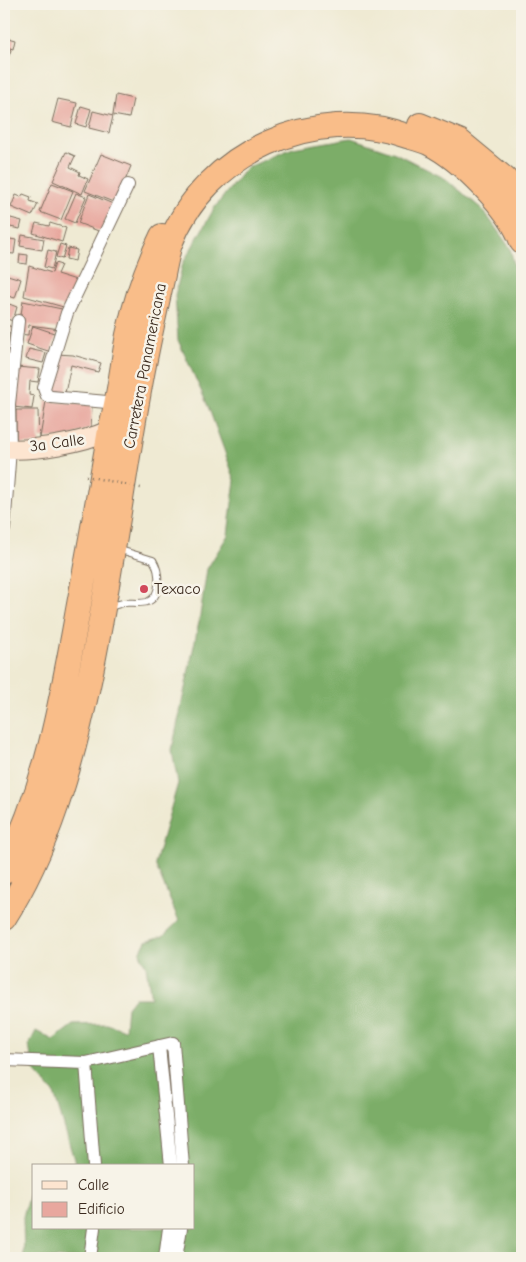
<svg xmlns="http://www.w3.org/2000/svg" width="526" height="1262" viewBox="0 0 526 1262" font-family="'Comic Neue',sans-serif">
<rect width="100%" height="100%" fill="#f7f3e8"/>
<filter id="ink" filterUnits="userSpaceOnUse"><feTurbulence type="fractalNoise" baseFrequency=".02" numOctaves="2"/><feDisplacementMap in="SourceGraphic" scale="10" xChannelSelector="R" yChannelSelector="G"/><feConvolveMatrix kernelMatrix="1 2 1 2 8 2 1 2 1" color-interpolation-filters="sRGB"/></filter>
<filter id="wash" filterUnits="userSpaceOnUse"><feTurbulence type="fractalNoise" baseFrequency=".0096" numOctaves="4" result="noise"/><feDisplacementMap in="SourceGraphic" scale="20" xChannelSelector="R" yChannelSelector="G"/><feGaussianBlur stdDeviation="1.12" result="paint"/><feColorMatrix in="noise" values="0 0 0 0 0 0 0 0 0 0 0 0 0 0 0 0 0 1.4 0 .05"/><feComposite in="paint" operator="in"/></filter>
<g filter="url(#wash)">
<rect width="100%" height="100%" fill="#efead3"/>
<!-- forest -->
<path fill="#7bad68" stroke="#5b6c43" d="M351,138L395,153L446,179L483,210L510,248L522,296V1258H24L23,1217L29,1193L34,1192V1228H194V1166H76L54,1093L33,1069L29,1045L36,1031L53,1040L73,1025L107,1024L125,1030L127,1007L134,998H151L146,966L140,953L146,941L163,936L179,921L155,864L178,783L172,750L199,622L207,569L228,535L235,480L208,406L178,340L175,295L183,263L215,207L246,168L293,148Z"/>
<g id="blocks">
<!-- building -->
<path fill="#e8a79e" d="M4,37L15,40L13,49L4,46Z
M4,47L11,50L4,68Z
M116,95L133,99L129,118L113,115Z
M58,99L77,103L71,127L52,122Z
M81,106L91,109L86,127L76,124Z
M93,111L113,116L109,133L89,128Z
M66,152L75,156L70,167L80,172L79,175L88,179L82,194L53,181Z
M101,154L131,166L116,203L85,191Z
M52,183L73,191L61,220L40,212Z
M76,193L86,197L75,223L65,219Z
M23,194L31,197L30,201L38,204L32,216L11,207L16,195L21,197Z
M89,194L113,204L101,232L78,223Z
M7,217L22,221L20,229L5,226Z
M36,223L49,226L50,223L66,228L62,242L33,233Z
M22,235L44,239L42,250L20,246Z
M4,238L16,240L14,254L4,253Z
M60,244L66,246L62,259L56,257Z
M68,248L77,250L75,261L66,259Z
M48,250L56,252L52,269L44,267Z
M20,254L28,255L27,264L19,263Z
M55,263L61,265L57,274L76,280L67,308L24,296L29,266L52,273Z
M4,274L21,279L15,298L4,295Z
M23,301L62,309L60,329L29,325L28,335L18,334Z
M4,302L17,307L13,321L4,318Z
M4,324L12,327L6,343L15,346L13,352L4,349Z
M33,326L57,334L51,352L27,344Z
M29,349L46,353L43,363L26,359Z
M56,354L73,355L101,363L98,372L71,365L65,393L49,390Z
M17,367L40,369L38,382L30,381L29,395L34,396L32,409L13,407Z
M46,401L92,404L91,428L65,438H40Z
M16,410H38L39,444H16Z"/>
</g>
</g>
<g filter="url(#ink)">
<use href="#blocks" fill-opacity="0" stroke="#7a6d5d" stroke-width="1"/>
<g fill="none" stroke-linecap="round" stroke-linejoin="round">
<defs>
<path id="lane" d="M108,608C113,606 118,604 123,603C130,602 140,604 147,602C162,597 160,571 153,560L117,549"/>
<path id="street" d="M118,403L51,397L47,396L44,388L67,313L128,185
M4,529L10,449L9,404L18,321
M159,1046L171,1166
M4,1060L86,1063L173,1043L183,1166
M86,1063L94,1166
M90,1258L94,1228
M165,1258L169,1228
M176,1258L181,1228"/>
<path id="secondary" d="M4,449C35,451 82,443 110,430"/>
<path id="highway" d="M420,125L459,141L505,179L522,202
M4,872C47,786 61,704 78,610C89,550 100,490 110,430C119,399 122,367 128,335C135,301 147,267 162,236
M4,918C48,849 71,766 88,686C110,585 122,482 141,380C147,347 154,316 161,284C164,271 166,257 170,244C205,152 316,103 407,136C414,138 422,140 429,143C461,159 511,209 522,242"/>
</defs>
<!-- lane casing -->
<use href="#lane" stroke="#7a6d5d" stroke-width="8"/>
<!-- street casing -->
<use href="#street" stroke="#7a6d5d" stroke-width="14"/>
<!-- secondary casing -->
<use href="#secondary" stroke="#7a6d5d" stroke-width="21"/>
<!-- highway casing -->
<use href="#highway" stroke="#7a6d5d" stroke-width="26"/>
<!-- lane -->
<use href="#lane" stroke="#fff" stroke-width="6"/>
<!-- street -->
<use href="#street" stroke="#fff" stroke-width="12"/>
<!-- secondary -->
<use href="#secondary" stroke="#fde5d0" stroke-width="19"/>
<!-- highway -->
<use href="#highway" stroke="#f9bd89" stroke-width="24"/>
<!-- path-bridge -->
<path stroke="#7a6d5d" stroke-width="2.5" stroke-dasharray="1 4" stroke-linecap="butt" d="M86,476L141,488"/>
</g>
</g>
<!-- markers -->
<circle fill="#d1495b" stroke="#f7f3e8" stroke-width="2" cx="144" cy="589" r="5"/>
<g text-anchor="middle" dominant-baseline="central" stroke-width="5" stroke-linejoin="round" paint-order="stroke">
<!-- street labels -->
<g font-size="16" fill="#3b2a1e" stroke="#f7f3e8">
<text transform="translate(145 366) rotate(-79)">Carretera Panamericana</text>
<text transform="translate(57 443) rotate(-8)">3a Calle</text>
</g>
<!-- poi labels -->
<g font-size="16" fill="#3b2a1e" stroke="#f7f3e8" text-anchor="start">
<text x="154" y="589">Texaco</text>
</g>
</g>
<!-- margin -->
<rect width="526" height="1262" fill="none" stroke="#f7f3e8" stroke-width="20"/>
<!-- legend -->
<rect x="32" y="1164" width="162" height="65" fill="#f7f3e8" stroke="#aca397"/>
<rect x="42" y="1181" width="25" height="8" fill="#fde5d0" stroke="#aca397"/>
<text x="78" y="1190" font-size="15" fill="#3b2a1e">Calle</text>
<rect x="42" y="1202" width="25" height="15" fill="#e8a79e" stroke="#aca397"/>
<text x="78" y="1214" font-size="15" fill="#3b2a1e">Edificio</text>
</svg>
